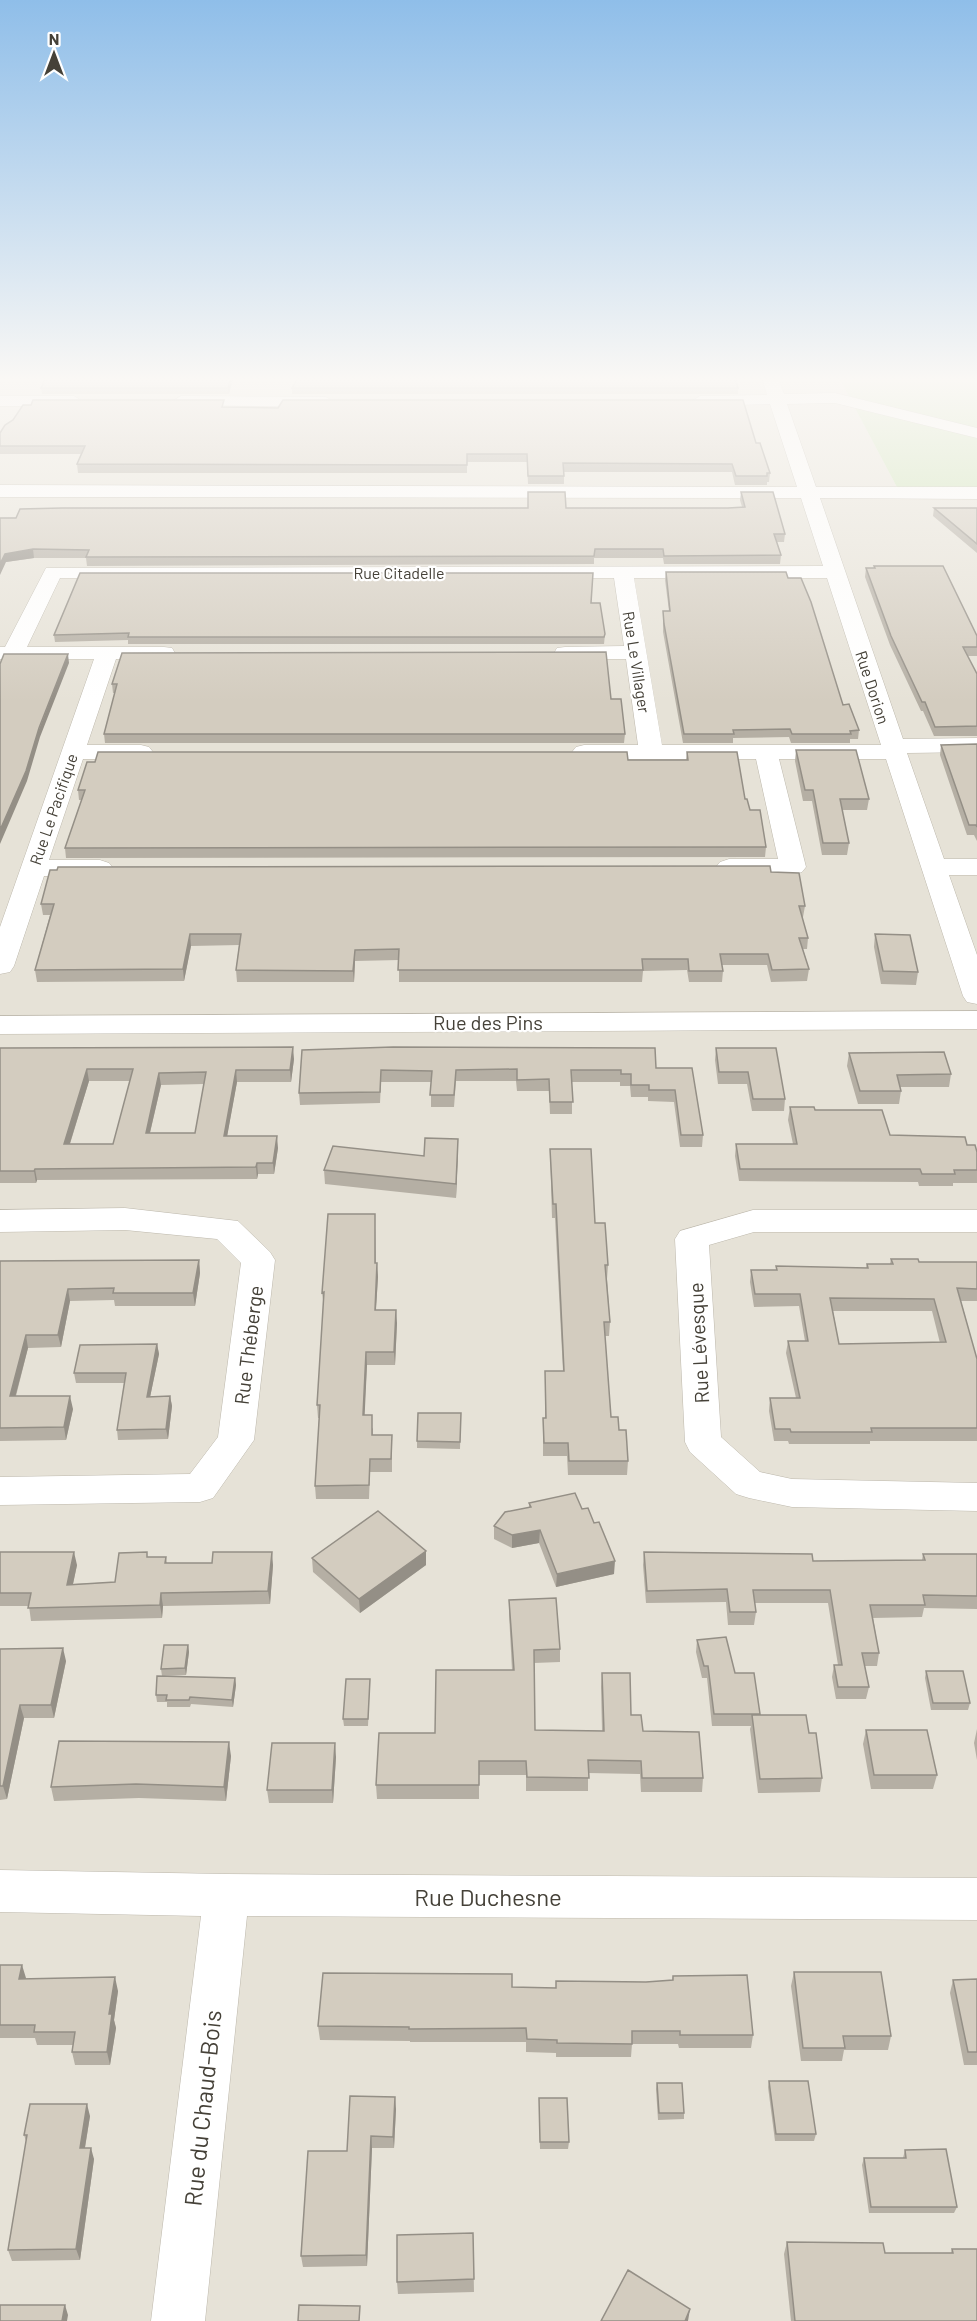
<svg xmlns="http://www.w3.org/2000/svg" width="977" height="2321" viewBox="0 0 977 2321" font-family="Barlow,sans-serif">
<rect width="100%" height="100%" fill="#f3f0e8"/>
<!-- residential -->
<path fill="#e6e2d7" d="M0,378H839L898,489L977,488V2321H0Z"/>
<!-- green -->
<path fill="#cce3b5" d="M839,378H977V488L898,489Z"/>
<g fill="none" stroke-linecap="round" stroke-linejoin="round">
<defs>
<path id="minor" d="M762,378H778L784,394L835,393L977,428V438L835,403L787,404L816,487H977V499L820,498L903,739L977,738V752L907,753L944,859H977V875H949L977,955V1004L967,1002L963,996L886,759H779L806,867L802,872L793,875H729L720,872L716,867L720,862L729,859H778L756,759H584L576,757L572,752L576,747L584,745H638L626,659H565L557,658L554,653L557,648L565,647L624,646L614,578H60L27,647H164L172,648L175,653L172,658L164,659H116L87,745H141L149,747L153,752L149,757L141,759H83L49,860H100L109,863L113,868L109,873L100,876H44L14,966L10,972L0,974V927L94,659H0V647H5L46,568L823,566L801,498L0,497V485L797,487L770,404L700,406L692,401L700,396L767,395ZM634,578H827L881,745H662Z
M0,396H74L82,401L74,406H0Z
M181,396L326,397L334,402L326,407L175,405L173,401Z
M977,1011V1029L0,1034V1016Z
M125,1208L238,1221L270,1252L275,1260L254,1440L213,1498L200,1502L0,1505V1477L190,1474L218,1437L241,1263L217,1239L125,1230L0,1232V1210Z
M753,1210H977V1232H754L709,1245L721,1437L760,1472L792,1479L977,1483V1511L792,1507L749,1498L736,1494L690,1452L685,1442L675,1239L680,1231Z
M0,1870L226,1874L977,1878V1920L247,1916L205,2321H151L201,1916L0,1912Z"/>
</defs>
<!-- minor casing -->
<use href="#minor" stroke="#bdb8ac" stroke-width="1"/>
<!-- minor -->
<use href="#minor" fill="#fff" fill-rule="evenodd"/>
</g>
<!-- wall -->
<path fill="#b5afa4" fill-rule="evenodd" d="M46,378H233L229,394H42L41,388Z
M292,388H738V394H292Z
M225,407L756,443L770,473L769,482H767V485H735L732,472H564V484H528L527,462H467V473H78L77,464L81,454H0V433Z
M741,492L785,534L784,542H777L781,555L780,564H664L663,558H594V564L87,566L86,558H34L6,562L0,518L566,508H728L742,507L740,500Z
M934,508H977V553L933,516Z
M874,566L977,636V656H967L977,674V736H934L923,711H921L890,645L865,577L866,568H874Z
M666,572L788,578L843,705L859,730L858,739H850V743H791L789,737L733,738V743H683L663,632V611H669L665,580Z
M592,603L605,634L604,644H128V640L55,642L54,635Z
M112,684L611,699L625,734L624,743H105L104,734L115,693H113Z
M977,744V841L974,835H967L940,755L941,745Z
M796,750L869,799L867,810H842L849,843L847,855H822L812,801H803L795,761Z
M687,752L745,799L766,847L765,857L66,858L65,848L82,800H79L78,790L628,760H686Z
M771,872L805,906L803,917H802L808,938L807,949H803L809,969L807,981L771,982L767,965H722L723,971L722,982H689L687,970L643,971L642,982H399V960L355,961L354,982H237L236,970L239,945L191,946L184,981L37,982L35,970L50,915H43L41,904Z
M875,934L918,972L916,985L881,984L874,947Z
M0,1048L294,1059L291,1082H237L227,1136L278,1148L274,1174H258L257,1179L37,1180L36,1183H0ZM89,1081H130L113,1144H70ZM204,1084L195,1133H150L161,1085Z
M716,1048L785,1099L784,1111H752L747,1084H718L715,1060Z
M302,1050L656,1068H692L703,1135L702,1147H680L674,1102L648,1101V1097H631L630,1086H620V1082H572V1114H550L549,1091H517L516,1081H456L454,1107H431V1082H381L380,1103L300,1105L299,1093Z
M849,1053L951,1074L949,1087H900L901,1091L899,1104H858L847,1066Z
M790,1107L815,1110L890,1135L967,1145L977,1152V1183H953V1186H919L918,1182L739,1181L735,1156L736,1144H793L788,1120Z
M458,1139L456,1198L325,1184L324,1170L424,1156Z
M550,1149L595,1223L608,1265L607,1279L610,1322L609,1336H605L611,1417L619,1430L628,1461L627,1475H568L567,1456H543V1418H545V1371H563L555,1218H552Z
M375,1227L376,1263L378,1277L376,1310L397,1323L395,1365H367L364,1415L373,1429V1435L392,1448V1472H370L369,1499H316L315,1486L319,1418H318L317,1405L324,1306L322,1293Z
M891,1259L919,1262H977V1301H961L977,1359V1441H870V1444H789L788,1441H774L769,1411L770,1398H796L786,1353L788,1341H805L799,1306L754,1307L750,1282L751,1270H776V1266L866,1268L867,1264H890ZM833,1311H932L940,1343L839,1344Z
M199,1260L200,1273L195,1306H115L114,1300L70,1301L61,1347L28,1348L16,1396L73,1409L66,1440L0,1441V1261Z
M157,1344L159,1354L150,1397L170,1396L172,1406L168,1439L118,1440L117,1430L124,1383H76L74,1373Z
M461,1413L460,1449L417,1448V1441Z
M529,1503L582,1509L614,1574L556,1587L539,1543L512,1548L494,1539V1526L529,1508Z
M0,1552L77,1565L73,1584L115,1582L148,1557H166L167,1563L273,1565L270,1604L163,1606L162,1618L31,1621L29,1606H0Z
M644,1552L813,1561L922,1560L923,1554H977V1609L924,1608L922,1617L873,1618L879,1653L877,1666H865L869,1687L866,1699H836L832,1677L834,1665H838L828,1603H755L756,1612L754,1625H728L726,1602L646,1603L643,1565Z
M312,1558L426,1565L360,1613L313,1572Z
M509,1600L560,1649V1662L534,1663L535,1730L602,1731L601,1687L602,1673L643,1731L703,1778L702,1792H641L640,1774L588,1773V1791H526V1775H479V1799H377L376,1785L435,1733L512,1670L509,1614Z
M697,1640L735,1673L760,1714L759,1715L809,1733L822,1778L820,1792L758,1793L750,1729L751,1726H712L707,1678H702L696,1652Z
M188,1645L189,1652L186,1675L162,1676L235,1678L236,1685L233,1707L191,1704L190,1707H167V1702H157L156,1695L162,1676L161,1669Z
M0,1649L66,1661L54,1718H24L7,1799L0,1800Z
M926,1671L970,1703L968,1710H931L925,1678Z
M370,1679L368,1726H344L343,1719Z
M977,1729V1760L974,1743Z
M866,1730L937,1775L933,1789H871L863,1744Z
M231,1756L226,1801L139,1798L54,1801L51,1787Z
M336,1757L333,1803H269L267,1790Z
M0,1965L26,1979L118,1991L114,2020L116,2028L110,2065H75L72,2052L73,2045H37L35,2038H0Z
M794,1972L891,2036L888,2050H844L842,2061H801L791,1986Z
M673,1976L753,2035L751,2048H679L678,2044H632L631,2057H556V2053L526,2052V2042H410V2041L320,2040L318,2026L512,1987L556,1988V1981L646,1982L672,1980Z
M977,1979V2065H964L950,1993L953,1980Z
M769,2081L816,2134L814,2141H775L768,2087Z
M657,2083L684,2113V2119L658,2120L656,2089Z
M539,2105L569,2142L568,2149H540Z
M396,2109L394,2148H372L367,2266L303,2267L301,2256L347,2151Z
M90,2116L85,2148L94,2159L80,2260L12,2261L8,2250L26,2141L24,2135Z
M905,2150L957,2207L954,2213H869L862,2165L864,2158H903Z
M473,2233L474,2292L398,2294L397,2282Z
M787,2242L885,2253H951L952,2249L977,2321H791L784,2254Z"/>
<!-- shaded-wall -->
<path fill="#948f86" d="M231,378H233L229,394L228,388Z
M33,549L34,558L6,562L0,575V564L5,554Z
M68,654L69,663L40,737L27,781L0,844V830Z
M190,934L191,946L184,981L183,969Z
M355,950V961L354,982L353,971Z
M293,1047L294,1059L291,1082L290,1070Z
M87,1069L89,1081L66,1156L64,1144Z
M236,1070L237,1082L225,1148L224,1136Z
M159,1073L161,1085L147,1145L146,1133Z
M277,1136L278,1148L274,1174L273,1163Z
M458,1139V1152L456,1198V1184Z
M257,1163L258,1174L257,1179L256,1167Z
M35,1169L37,1180L36,1183L34,1171Z
M199,1260L200,1273L195,1306L193,1293Z
M377,1263L378,1277L375,1323V1310Z
M68,1289L70,1301L61,1347L58,1335Z
M396,1310L397,1323L395,1365L394,1352Z
M26,1335L28,1348L12,1409L10,1396Z
M157,1344L159,1354L148,1407L147,1397Z
M366,1352L367,1365L364,1429L363,1415Z
M70,1396L73,1409L66,1440L64,1427Z
M170,1396L172,1406L168,1439L166,1429Z
M540,1530L539,1543L512,1548V1535Z
M426,1551V1565L360,1613L359,1599Z
M74,1552L77,1565L70,1598L67,1585Z
M272,1552L273,1565L270,1604L268,1591Z
M615,1561L614,1574L556,1587L557,1574Z
M161,1593L163,1606L162,1618L160,1605Z
M188,1645L189,1652L186,1675L185,1668Z
M63,1648L66,1661L54,1718L51,1705Z
M235,1678L236,1685L233,1707L232,1700Z
M20,1705L24,1718L7,1799L3,1786Z
M229,1742L231,1756L226,1801L224,1787Z
M335,1743L336,1757L333,1803L332,1790Z
M22,1965L26,1978L23,1992L19,1979Z
M115,1977L118,1991L114,2020L116,2028L110,2065L107,2052L109,2014Z
M395,2097L396,2109L394,2148L393,2137Z
M87,2104L90,2116L83,2159L80,2148Z
M371,2136L372,2148L367,2266L366,2255Z
M91,2148L94,2159L80,2260L76,2249Z
M65,2305L68,2315L67,2321H62Z
M690,2309L688,2321H685Z"/>
<!-- building -->
<path fill="#d3ccbf" stroke="#948f86" stroke-width="1.5" fill-rule="evenodd" d="M46,378H231L228,388H41Z
M298,378H735L738,388H292Z
M33,400H224L222,407L278,408L283,400H743L756,443H760L770,473H767V476H736L732,464L563,463L564,476H528L527,454H467V465L77,464L85,446H0V433L5,425L13,420L23,405H31Z
M528,492H565L566,508H728L745,507L741,492H773L785,534H774L781,555L664,556L663,549H595L594,556L86,557L89,550L33,549L5,554L0,564V518H16L20,509L62,508H528Z
M934,508H977V544Z
M874,566H943L977,636V647H963L977,674V726L935,727L925,702H922L891,636L866,568H875Z
M666,572H786L788,578H801L811,602L843,705L849,704L859,730L850,731L851,734H792L790,729L733,730L734,734H684L664,624L663,611H670Z
M80,573H593L591,603H600L605,634L604,637H128L129,633L54,635Z
M606,652L611,699H621L625,734H104L117,684H112L122,653Z
M4,654H68L39,728L26,771L0,830V664Z
M977,744V827L976,825H969L941,745Z
M796,750H856L869,799H840L849,843H823L813,790H805Z
M98,752H627L628,760H688L687,752H737L745,799H747L750,810H760L766,847L65,848L85,790H78L87,762H95Z
M770,866L771,872L799,873L805,906H799L808,938H799L809,969L772,970L768,954H720L723,971H689L688,959H642L643,970H398L399,949L355,950L353,971L236,970L241,934H190L183,969L35,970L54,904H41L50,870H57L58,867Z
M875,934L910,935L918,972L883,971Z
M293,1047L290,1070H236L224,1136H277L273,1163H257L256,1167L35,1169L34,1171H0V1048ZM87,1069H133L113,1144H64ZM206,1072L195,1133H146L159,1073Z
M393,1047L655,1048L656,1068H692L703,1135H681L675,1090H649V1085H631V1074H621V1070H571L573,1102H550L549,1079L517,1080V1069L456,1070L454,1095H430L432,1071L381,1070L380,1092L299,1093L302,1050Z
M716,1048H776L785,1099H753L748,1072H719Z
M944,1052L951,1074L897,1075L901,1091H860L849,1053Z
M790,1107H814L815,1110H882L890,1135L965,1137L967,1145H975L977,1152V1170H954L955,1174H922L920,1169H740L736,1144H797Z
M425,1138L458,1139L456,1184L324,1170L333,1146L424,1156Z
M550,1149H591L595,1223H605L608,1265H605L610,1322H604L611,1417H618L619,1430H626L628,1461H569L568,1443H544L543,1418H546L545,1371H564L556,1204H553Z
M328,1214H375V1263H377L375,1310H396L394,1352H366L363,1415H372V1435H392L391,1459H370L369,1485L315,1486L320,1405H317L324,1292L322,1293Z
M891,1259H918L919,1262H977V1289L957,1288L977,1359V1428H871L872,1432H791L790,1429H775L770,1398H800L788,1341H808L800,1294H755L751,1270H777L776,1266L868,1268L867,1264H893ZM830,1298L934,1299L946,1342L839,1344Z
M199,1260L193,1293H113L114,1288L68,1289L58,1335H26L10,1396H70L64,1427L0,1428V1261Z
M157,1344L147,1397L170,1396L166,1429L117,1430L126,1373H74L80,1345Z
M418,1413H461L460,1442L417,1441Z
M575,1493L582,1509L588,1508L594,1523L599,1522L615,1561L557,1574L540,1530L512,1535L494,1526L505,1512L531,1507L529,1503Z
M378,1511L426,1551L359,1599L312,1558Z
M0,1552H74L67,1585L115,1582L119,1553L147,1552V1557H166L165,1563H212L213,1552H272L268,1591L161,1593L160,1605L28,1608L31,1593H0Z
M644,1552L812,1554L813,1561L925,1560L923,1554H977V1596L923,1595L925,1605H870L879,1653H862L869,1687H838L834,1665H842L830,1590H753L756,1612H730L727,1589L647,1591Z
M556,1598L560,1649L534,1650L535,1730L604,1731L602,1673H630L631,1715H641L643,1731L699,1732L703,1778H642L641,1761L588,1760L589,1778L527,1777L526,1761H479V1785H376L379,1733H435L436,1670H514L509,1600Z
M726,1637L735,1673H754L760,1714H714L708,1666H704L697,1640Z
M164,1645H188L185,1668L161,1669Z
M63,1648L51,1705H20L3,1786H0V1649Z
M926,1671H963L970,1703H933Z
M157,1676L235,1678L232,1700L190,1697L189,1700H166L167,1695H156Z
M346,1679H370L368,1719H343Z
M752,1715H806L809,1733H816L822,1778L760,1779Z
M866,1730H927L937,1775H874Z
M59,1741L229,1742L224,1787L136,1784L51,1787Z
M272,1743H335L332,1790H267Z
M0,1965H22L19,1979L115,1977L109,2014H112L107,2052H72L75,2032H34L35,2025H0Z
M794,1972H881L891,2036H843L845,2048H803Z
M323,1973L512,1974V1987L556,1988V1981L646,1982L673,1980V1976L747,1975L753,2035H680V2031H632V2044L557,2043V2040L527,2039L526,2028L409,2029V2027L318,2026Z
M977,1979V2052H968L953,1980Z
M769,2081H808L816,2134H776Z
M657,2083H682L684,2113H659Z
M350,2096L395,2097L393,2137L371,2136L366,2255L301,2256L308,2151H347Z
M539,2098H567L569,2142H540Z
M30,2104H87L80,2148H91L76,2249L8,2250L27,2135H24Z
M946,2149L957,2207H871L864,2158H906L905,2150Z
M473,2233L474,2279L397,2282V2235Z
M787,2242L883,2243L885,2253H953L952,2249H977V2321H795Z
M628,2270L690,2309L685,2321H601Z
M0,2305H65L62,2321H0Z
M299,2305L360,2306L359,2321H298Z"/>
<!-- sky -->
<linearGradient id="sky" x2="0" y2="1"><stop stop-color="#8fbee9"/><stop offset="0.54" stop-color="#faf8f5"/><stop offset="1" stop-color="#faf8f5" stop-opacity="0"/></linearGradient>
<rect width="977" height="703" fill="url(#sky)"/>
<g text-anchor="middle" dominant-baseline="central" stroke-width="4.5" stroke-linejoin="round" paint-order="stroke">
<!-- far-street labels -->
<g font-size="16" fill="#454138" stroke="#fff">
<text x="399" y="572">Rue Citadelle</text>
<text transform="translate(637 662) rotate(81)">Rue Le Villager</text>
<text transform="translate(873 687) rotate(72)">Rue Dorion</text>
<text transform="translate(53 809) rotate(-71)">Rue Le Pacifique</text>
</g>
<!-- street labels -->
<g font-size="20" fill="#454138" stroke="#fff">
<text x="488" y="1022">Rue des Pins</text>
<text transform="translate(698 1343) rotate(-93)">Rue Lévesque</text>
<text transform="translate(248 1345) rotate(-83)">Rue Théberge</text>
</g>
<!-- near-street labels -->
<g font-size="24" fill="#454138" stroke="#fff">
<text x="488" y="1896">Rue Duchesne</text>
<text transform="translate(202 2108) rotate(-84)">Rue du Chaud-Bois</text>
</g>
</g>
<!-- north arrow -->
<g transform="translate(54 54)" stroke="#ffffff" stroke-width="4.5" paint-order="stroke">
<path d="M0-4.5L10 22L0 15L-10 22Z" fill="#454138"/>
<text y="-9" font-size="16" font-weight="bold" text-anchor="middle" fill="#454138">N</text>
</g>
</svg>
